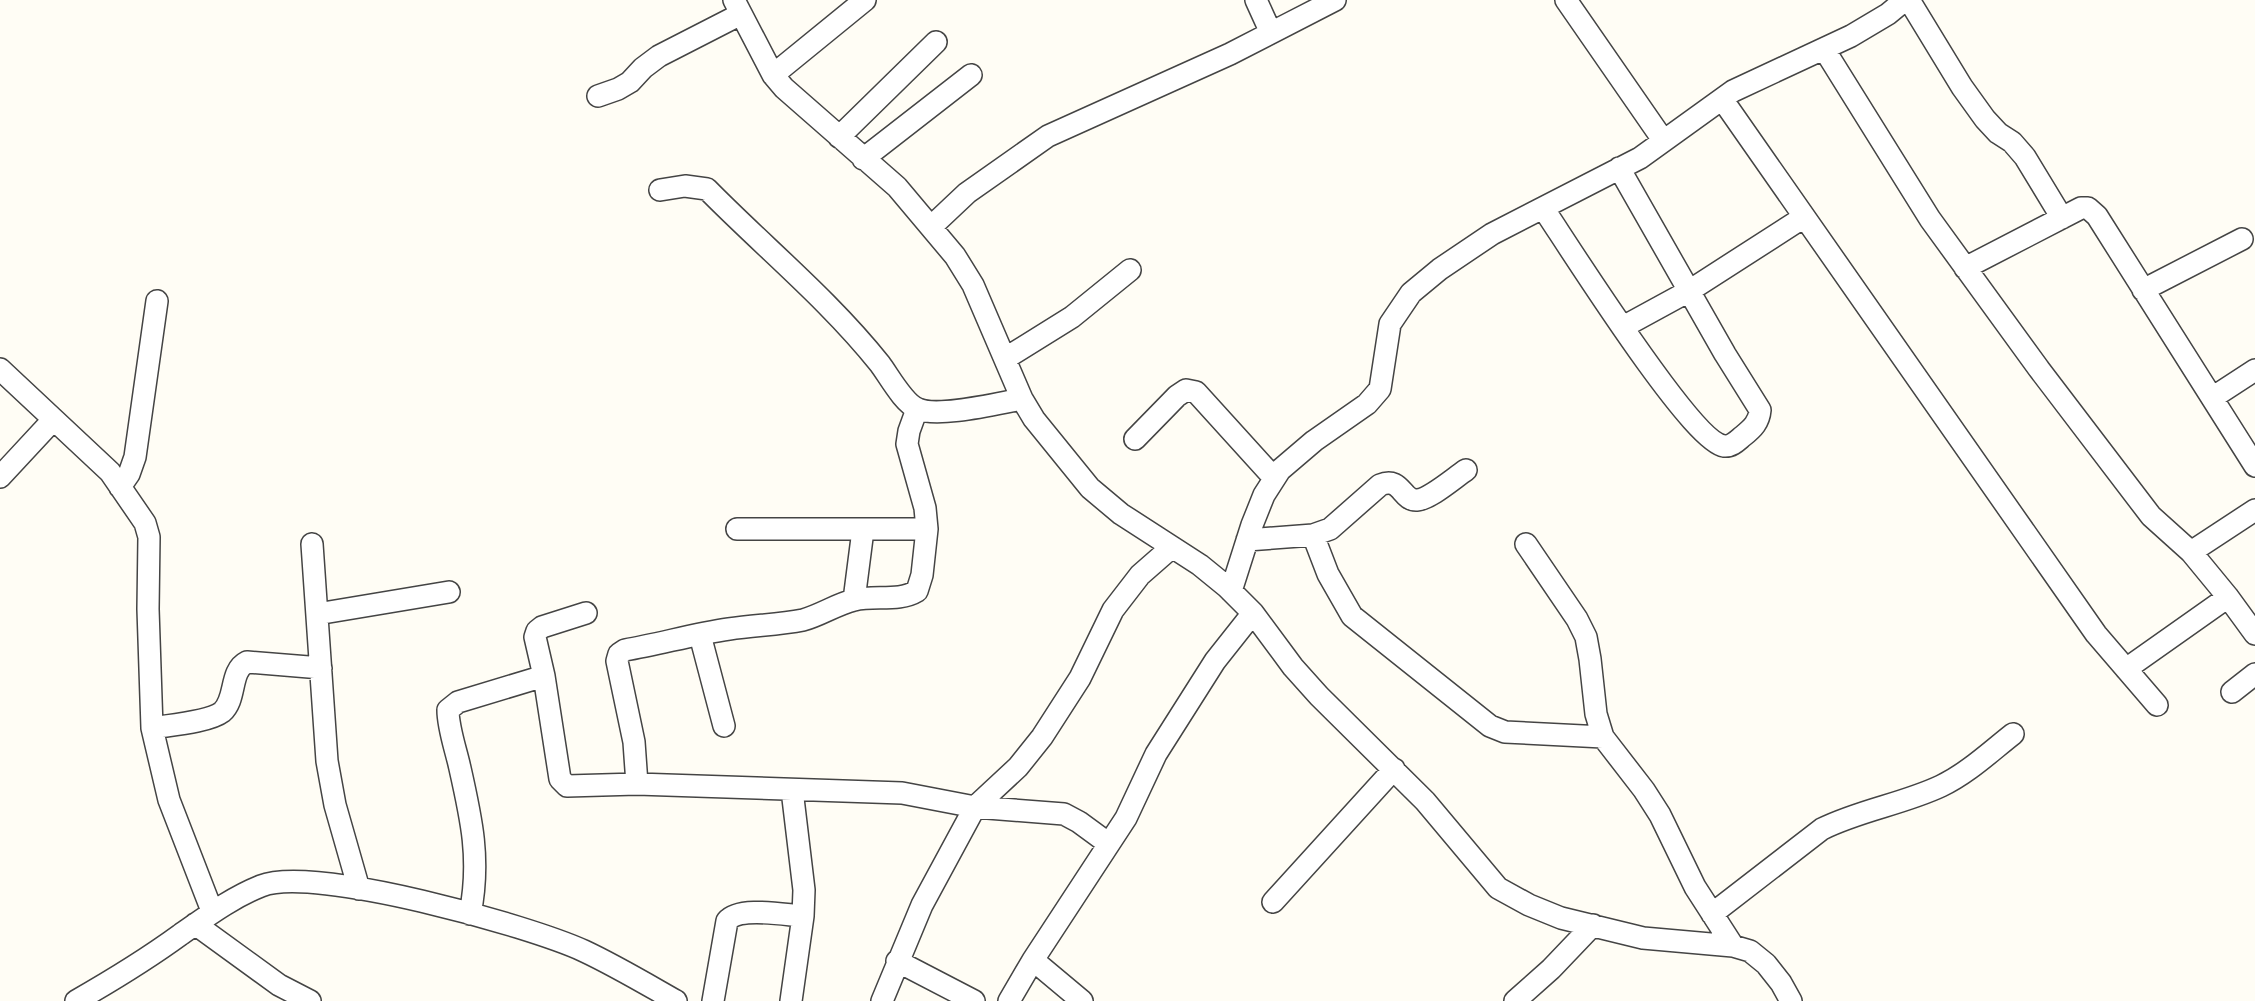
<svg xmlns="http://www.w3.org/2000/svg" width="2255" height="1001" viewBox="0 0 2255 1001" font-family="'Playfair Display',serif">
<rect width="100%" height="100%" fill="#fffdf5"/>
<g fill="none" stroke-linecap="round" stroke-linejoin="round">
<defs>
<path id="minor" d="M734,0L773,75L784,88L897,187L955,256L973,285L1022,399L1034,419L1090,488L1121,514L1200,565L1227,587L1253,613L1293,667L1319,696L1425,801L1498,888L1529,905L1561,918L1643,938L1733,946L1750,951L1766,964L1781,983L1791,1001
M1256,0L1271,33
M1566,0L1663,140
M1909,0L1962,87L1985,119L1998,133L2012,142L2025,157L2062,218
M1824,49L1930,219L2039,369L2151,516L2191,552L2228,597L2255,634
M773,75L865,0
M598,96L618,89L630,82L643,68L659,56L741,14
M1722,99L2096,634L2157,705
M839,137L936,42
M863,159L971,75
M660,190L685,186L707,189C764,247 829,300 880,364C889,376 904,404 918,409C938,418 999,403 1022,399
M1543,208C1568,245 1691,441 1724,446C1732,447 1738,440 1743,436C1753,428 1759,422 1760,410L1725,354L1619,168
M932,226L967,193L1048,136L1230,54L1335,0
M1965,268L2081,208H2088L2097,216L2255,466
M2143,290L2242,239
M1623,327L1689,291L1804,217
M1006,358L1072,317L1130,270
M0,369L110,472L145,523L149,537L148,609L152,728L169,800L212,911
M2212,398L2255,370
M1135,439L1177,396L1186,390L1196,392L1274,478
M0,477L53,420
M120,487L129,474L135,457L157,301
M737,529H927
M1313,535L1328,574L1352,616L1490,726L1505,732L1603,737
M1247,540L1313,535L1330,529L1380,485C1402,476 1401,501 1417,500C1430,499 1454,478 1466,470
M312,544L327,761L335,805L359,889
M1526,544L1577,619L1586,637L1590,659L1596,714L1603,737L1644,790L1660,815L1695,887L1733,946
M2191,552L2255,510
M1231,591L1252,525L1264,495L1280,470L1314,441L1367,404L1380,389L1390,324L1411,293L1440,269L1492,234L1640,158L1733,91L1851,36L1888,14L1905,0
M854,600L863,530
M586,613L542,627L537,631L535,637L544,676L560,779L567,786L637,784L902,793L975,807L1064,814L1079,822L1109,844
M317,614L449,592
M700,635L724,726
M2126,669L2228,597
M2232,692L2255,674
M152,728C170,725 209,722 222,712C237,699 229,671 247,662L321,668
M637,784L634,742L617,661L619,654L625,650C660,644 694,634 729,629C754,625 778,625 803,620C821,615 837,604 854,600C875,595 899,602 917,591L922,575L927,529L925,508L907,444L909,431L917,409
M1273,902L1394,769
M470,914C481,859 471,817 459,764C455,747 448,727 448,710L458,702L544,676
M1712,914L1822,829C1860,810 1903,804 1941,786C1968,773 1990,752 2013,734
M195,924L279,985L310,1001
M1033,960L1082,1001
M897,961L974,1001
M76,1001C111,981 147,959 180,935C206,917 231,898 261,886C314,865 530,926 584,951C616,966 646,984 676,1001
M713,1001L727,921C739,906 785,915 803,916
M791,1001L803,916L804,890L792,790
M882,1001L922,905L975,807L1018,767L1042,737L1080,678L1113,610L1140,575L1172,547
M1009,1001L1033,960L1126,818L1156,754L1215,661L1253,613
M1515,1001L1551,969L1593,925"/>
</defs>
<!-- minor casing -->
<use href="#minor" stroke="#444" stroke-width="24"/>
<!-- minor -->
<use href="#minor" stroke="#fff" stroke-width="21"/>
</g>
</svg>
